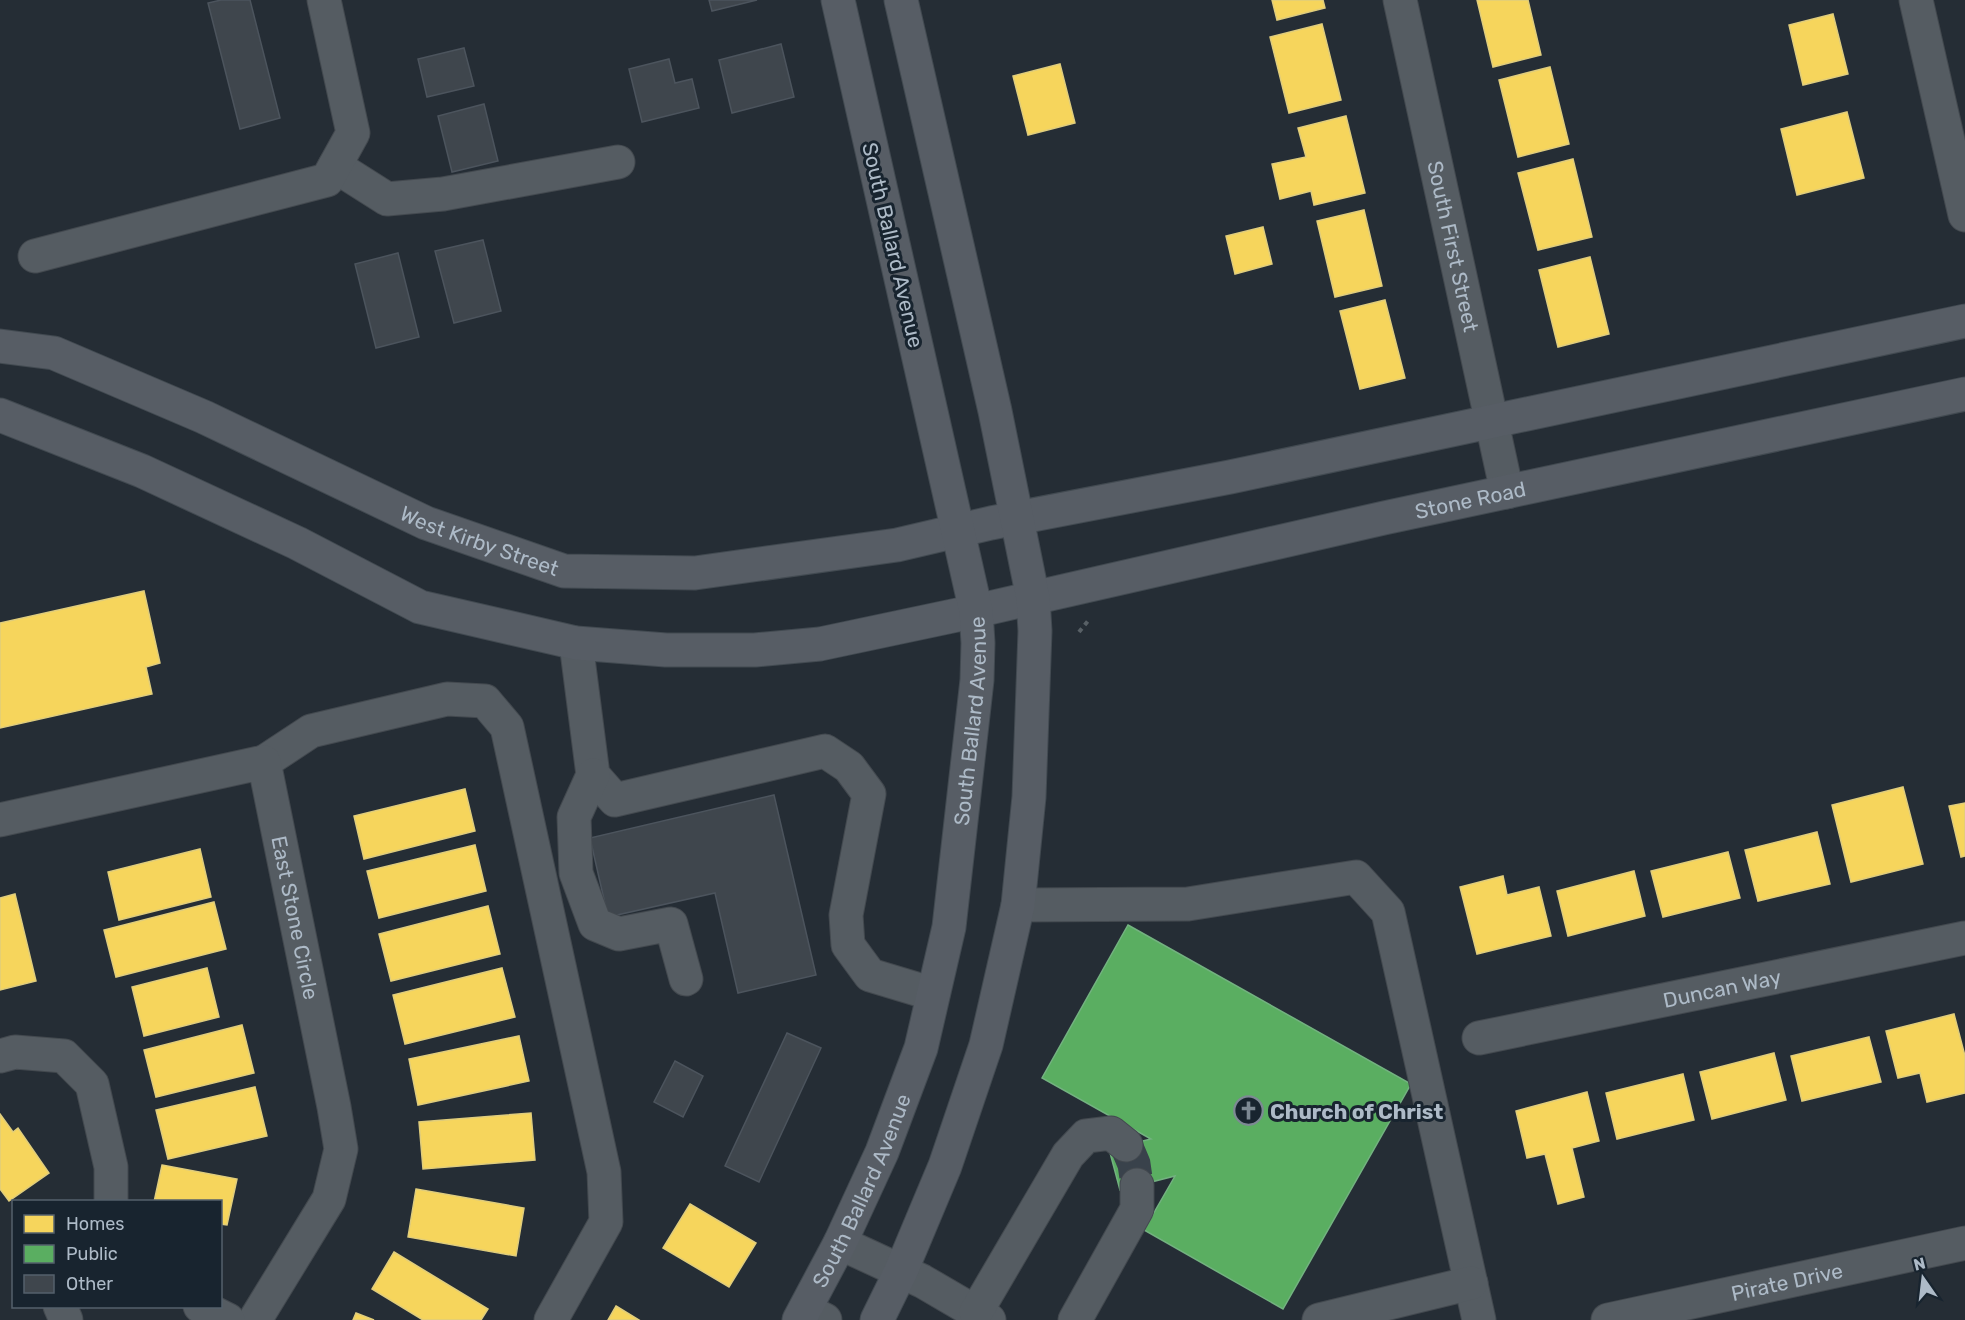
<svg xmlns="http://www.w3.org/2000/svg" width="1965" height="1320" viewBox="0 0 1965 1320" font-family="Rubik,sans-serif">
<rect width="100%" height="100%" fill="#252d35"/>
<!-- homes -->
<path fill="#f6d55c" stroke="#e0cd7c" stroke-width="1.5" d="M1272,0H1323L1325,8L1277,20Z
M1477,0H1528L1541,55L1493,67Z
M1833,14L1848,74L1803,85L1789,25Z
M1322,24L1341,100L1289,113L1270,37Z
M1060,64L1075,123L1028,135L1013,76Z
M1550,67L1569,144L1518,157L1499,80Z
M1847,112L1864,178L1797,195L1781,129Z
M1346,116L1365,193L1314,205L1311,191L1280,199L1272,164L1306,157L1298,128Z
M1573,159L1592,237L1538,250L1518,173Z
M1364,210L1382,286L1335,297L1317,221Z
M1263,227L1272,264L1235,274L1226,236Z
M1590,257L1609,334L1558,347L1539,270Z
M1385,300L1405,378L1360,389L1340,311Z
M144,591L160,663L146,667L152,694L0,728V623Z
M1903,787L1923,864L1851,882L1832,805Z
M465,789L475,831L364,859L354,816Z
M1965,803V856L1961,857L1949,806Z
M1817,832L1830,884L1758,901L1745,850Z
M475,845L486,891L379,918L367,871Z
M200,849L211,897L119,920L108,872Z
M1728,852L1740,898L1663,917L1651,871Z
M1634,871L1645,916L1568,936L1557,891Z
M1503,876L1507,895L1539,887L1551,936L1477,954L1460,887Z
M15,894L36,981L0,990V898Z
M214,902L226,949L116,977L104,930Z
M488,906L500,954L391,981L379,934Z
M207,968L219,1017L144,1036L132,987Z
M502,968L515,1017L405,1044L393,995Z
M1954,1014L1965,1056V1093L1927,1102L1920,1073L1898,1078L1886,1031Z
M242,1025L254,1073L156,1097L144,1050Z
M519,1036L529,1081L418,1105L409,1059Z
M1869,1037L1881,1082L1802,1101L1791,1056Z
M1774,1053L1786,1100L1712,1119L1700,1072Z
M1683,1074L1694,1120L1617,1139L1606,1093Z
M255,1087L267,1136L168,1159L156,1110Z
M1587,1092L1599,1141L1572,1148L1584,1197L1558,1204L1545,1154L1527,1158L1516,1111Z
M531,1113L535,1160L423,1169L419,1122Z
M0,1114L13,1132L18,1128L49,1173L9,1201L0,1189Z
M162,1165L237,1179L227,1225L220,1224V1202H154Z
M416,1189L524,1208L516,1256L408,1237Z
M690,1204L756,1243L729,1287L663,1248Z
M394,1252L488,1309L481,1320H423L372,1289Z
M616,1306L639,1320H608Z
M356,1313L374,1320H353Z"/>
<!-- public -->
<path fill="#5aae61" stroke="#73b280" stroke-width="1.5" d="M1128,925L1411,1084L1283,1309L1144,1230L1175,1176L1120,1190L1109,1149L1151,1139L1042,1078Z"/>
<!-- building -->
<path fill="#3f464d" stroke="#4c545d" stroke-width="1.5" d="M221,0H250L280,118L240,129L208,3Z
M709,0H757L712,11Z
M781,44L794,97L732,113L719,60Z
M464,48L474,86L427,97L418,59Z
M669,59L675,83L692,79L699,108L642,122L629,69Z
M484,104L498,161L452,172L438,116Z
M483,240L501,311L454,323L435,251Z
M398,253L419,337L376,348L355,264Z
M774,795L816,975L738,993L715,893L608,917L590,838Z
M787,1033L821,1048L759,1182L725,1166Z
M675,1061L703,1076L683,1117L654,1102Z"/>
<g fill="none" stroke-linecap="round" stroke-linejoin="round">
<!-- minor-tunnel -->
<path stroke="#39424b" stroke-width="33" stroke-dasharray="33 16" stroke-linecap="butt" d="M1126,1145L1134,1164L1137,1185"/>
<defs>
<g id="minor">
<path id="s1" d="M1400,0L1507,492"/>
<path d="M1916,0L1965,215"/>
<path d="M335,166L387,199L443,194L618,162"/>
<path d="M35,256L327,180L353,133L324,0"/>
<path d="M576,643L593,775L615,800L825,751L849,767L869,794L846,915L848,945L870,975L933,994"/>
<path d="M264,762L311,731L447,699L485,701L507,727L604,1172L606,1222L551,1320"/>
<path d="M593,775L574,817L576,873L595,924L619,934L671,924L686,979"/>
<path id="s2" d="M0,820L264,762L334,1107L341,1149L329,1199L255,1320"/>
<path d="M1018,905L1188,904L1356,877L1388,912L1479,1320"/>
<path id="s3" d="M1479,1038L1965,938"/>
<path d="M0,1056L15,1052L64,1056L92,1084L111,1167V1202"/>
<path d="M840,1243L922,1281L989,1320"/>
<path d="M60,1306L66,1320"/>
<path d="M200,1306L228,1320"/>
<path d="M805,1310L825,1320"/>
<path d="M976,1312L1068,1155L1086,1136L1111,1133L1126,1145"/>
<path d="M1075,1320L1137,1209V1185"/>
<path d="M1319,1320L1471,1283"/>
<path id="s4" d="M1608,1320L1965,1243"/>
</g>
<g id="major">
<path id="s5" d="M0,346L54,353L204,417L426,523L564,571L695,573L897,545L991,523L1230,477L1965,321"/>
<path id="s6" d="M0,415L142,471L297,543L420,607L576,643L666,650H755L820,644L976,611L1384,518L1965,394"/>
<path id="s7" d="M799,1320L840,1243L882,1152L921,1048L949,927L977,680L978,643L976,611L838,0"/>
<path d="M877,1320L901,1271L945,1166L986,1045L1018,905L1029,797L1035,631L1033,598L995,411L901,0"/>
</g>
</defs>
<!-- minor casing -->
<use href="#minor" stroke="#43494f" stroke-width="35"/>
<!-- major casing -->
<use href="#major" stroke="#424a51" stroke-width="35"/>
<!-- path -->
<path stroke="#586066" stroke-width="4" stroke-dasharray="4.5 4.5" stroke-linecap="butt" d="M1079,632L1088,621"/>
<!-- minor -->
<use href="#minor" stroke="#555c62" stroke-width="33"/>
<!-- major -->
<use href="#major" stroke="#575d65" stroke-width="33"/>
</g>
<!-- icons -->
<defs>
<symbol id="church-ring" viewBox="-11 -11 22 22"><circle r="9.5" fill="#18242f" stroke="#7d8994" stroke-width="1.5"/><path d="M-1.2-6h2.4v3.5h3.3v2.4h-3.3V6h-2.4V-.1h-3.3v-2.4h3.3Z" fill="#7d8994"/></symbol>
</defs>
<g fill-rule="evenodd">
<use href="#church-ring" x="1232" y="1094" width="33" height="33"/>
</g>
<g text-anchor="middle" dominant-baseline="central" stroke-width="6" stroke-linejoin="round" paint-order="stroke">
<!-- street labels -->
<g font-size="21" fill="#adbac7" stroke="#18242f">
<text transform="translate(893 245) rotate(77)">South Ballard Avenue</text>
<text stroke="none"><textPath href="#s1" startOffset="252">South First Street</textPath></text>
<text stroke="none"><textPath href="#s6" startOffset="1533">Stone Road</textPath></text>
<text stroke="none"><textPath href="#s5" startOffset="520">West Kirby Street</textPath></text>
<text stroke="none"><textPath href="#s7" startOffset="630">South Ballard Avenue</textPath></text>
<text stroke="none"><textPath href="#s2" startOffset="429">East Stone Circle</textPath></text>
<text stroke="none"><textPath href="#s3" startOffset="248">Duncan Way</textPath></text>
<text stroke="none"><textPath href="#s7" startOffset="144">South Ballard Avenue</textPath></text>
<text stroke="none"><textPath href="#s4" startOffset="183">Pirate Drive</textPath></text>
</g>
<!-- poi labels -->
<g font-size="21" font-weight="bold" fill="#adbac7" stroke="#18242f" text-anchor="start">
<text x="1270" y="1111">Church of Christ</text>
</g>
</g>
<!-- legend -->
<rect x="12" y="1200" width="210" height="108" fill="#18242f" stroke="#54606c" stroke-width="1.5"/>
<rect x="24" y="1215" width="30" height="18" fill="#f6d55c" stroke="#54606c" stroke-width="1.5"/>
<text x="66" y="1230" font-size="18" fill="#adbac7">Homes</text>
<rect x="24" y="1245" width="30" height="18" fill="#5aae61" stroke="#54606c" stroke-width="1.5"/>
<text x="66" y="1260" font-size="18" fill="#adbac7">Public</text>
<rect x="24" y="1275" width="30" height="18" fill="#3f464d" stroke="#54606c" stroke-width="1.5"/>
<text x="66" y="1290" font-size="18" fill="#adbac7">Other</text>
<!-- north arrow -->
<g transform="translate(1923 1278) rotate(346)" stroke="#18242f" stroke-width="4.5" paint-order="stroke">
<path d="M0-4.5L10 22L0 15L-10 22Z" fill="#adbac7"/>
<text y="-9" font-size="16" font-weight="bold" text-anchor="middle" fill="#adbac7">N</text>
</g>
</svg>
